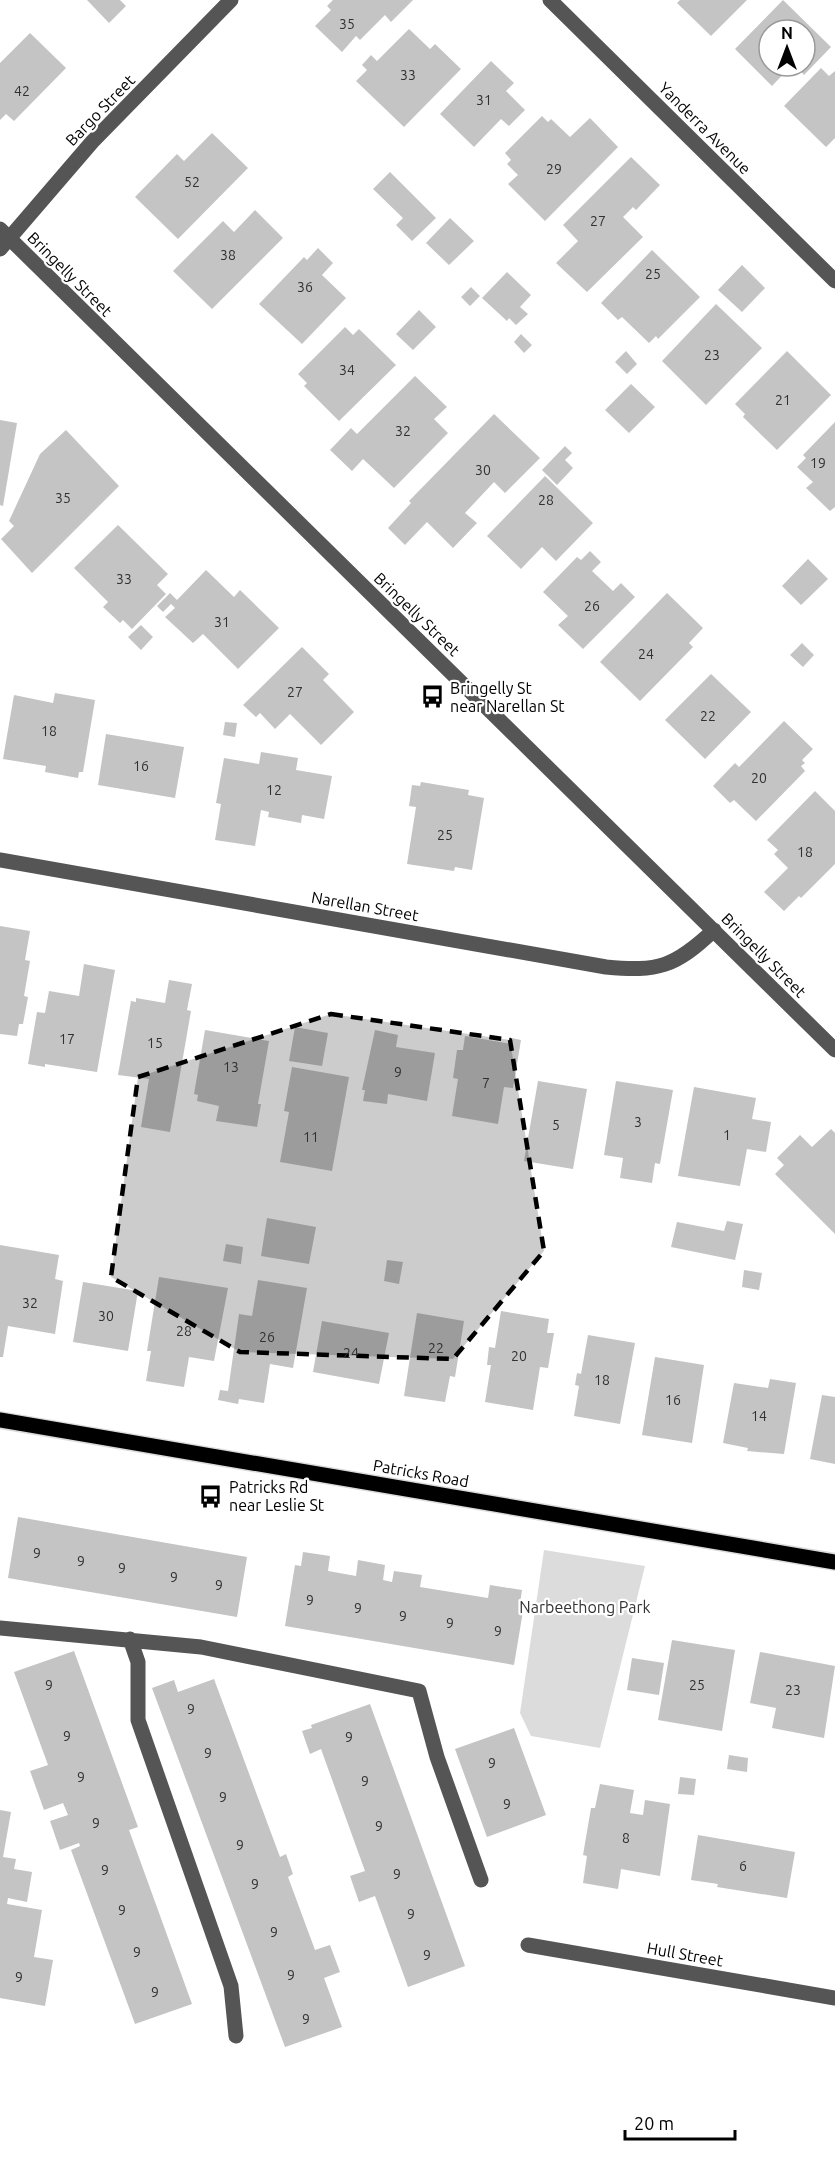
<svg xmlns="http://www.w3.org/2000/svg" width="835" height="2160" viewBox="0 0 835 2160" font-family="Ubuntu,sans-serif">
<rect width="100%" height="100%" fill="#fff"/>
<!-- green -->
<path fill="#dcdcdc" d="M544,1550L645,1566L600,1748L531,1736L520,1713Z"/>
<!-- building -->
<path fill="#c4c4c4" d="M87,0H120L126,6L109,23Z
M333,0H413L391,22L385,15L360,40L356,36L342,52L315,26L331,10L327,6Z
M680,0H747L711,36L677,3Z
M783,0L831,47L804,75L796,66H805V30H769V66H791L772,86L735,49Z
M409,29L430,49L435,44L461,69L404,127L356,81L367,70L362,65L371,55L377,61Z
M30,33L66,68L14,121L6,114L0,120V63Z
M491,61L514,83L506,91L525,110L509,126L501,119L474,147L440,114Z
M821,68L829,76L835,71V138L826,147L784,106Z
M542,116L548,122L551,119L570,137L590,118L618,147L545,221L508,184L518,175L507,164L511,160L505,153Z
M212,133L248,168L178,239L135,197L177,154L184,161Z
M631,157L660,185L636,210L633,207L623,217L643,237L587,292L556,263L578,241L563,225Z
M390,172L436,218L412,241L396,225L403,218L373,189Z
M255,210L283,238L212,309L173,271L223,221L234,232Z
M450,218L474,241L449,265L426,243Z
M318,248L333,263L322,275L346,298L302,344L259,304L304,257L307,260Z
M652,250L700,297L658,339L656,336L649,343L622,317L618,320L601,303Z
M742,265L765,288L742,312L718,290Z
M507,272L531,295L520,307L528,314L516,325L509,318L507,321L482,298Z
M471,287L480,296L470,306L461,297Z
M716,304L762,348L706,405L662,361Z
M419,310L436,327L413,350L396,334Z
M345,327L353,335L359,329L396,365L339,421L304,386L307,383L298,374Z
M521,334L532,345L524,353L514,342Z
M626,351L637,364L627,374L615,362Z
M787,351L831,395L777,450L743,417L745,414L735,404Z
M415,376L447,407L434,419L448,433L394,488L363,459L352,471L330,450L351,428L357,434Z
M631,384L655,407L629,433L605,410Z
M494,414L540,458L505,493L494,482L465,513L477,523L453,548L427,522L405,545L388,528L411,503L409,501Z
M0,420L17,423L3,506L0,505Z
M835,422V507L830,511L806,488L813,482L797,467L806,458L803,455Z
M66,430L119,486L32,573L1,539L14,526L9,521L40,454Z
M565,446L572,453L565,460L573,468L557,485L542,470Z
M545,476L593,523L556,561L542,547L521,569L487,536Z
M118,525L168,574L157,585L166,594L132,629L123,620L120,623L103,607L108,602L74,568Z
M590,551L601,562L592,571L613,591L621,583L635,597L583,649L558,625L568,616L543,592L577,557L581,560Z
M808,559L828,579L801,605L782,586Z
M206,570L234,597L240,590L279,628L238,669L203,634L193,643L165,617L175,608L171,604L163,612L157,606L170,593L177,600Z
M667,593L703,628L689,643L693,647L640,701L600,662Z
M141,625L153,637L141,650L128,637Z
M802,643L814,655L803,667L790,655Z
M302,647L329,674L323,680L354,712L321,745L290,714L275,729L260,713L256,717L243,705Z
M711,674L751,712L705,759L665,720Z
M55,693L95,700L83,772H79L78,778L45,772L46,766L3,759L14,695L53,703Z
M784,721L813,749L802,760L805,763L801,766L805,771L756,821L734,800L730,803L713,786L735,763L739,767Z
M225,722L237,723L235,737L223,735Z
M106,734L184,747L175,798L98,785Z
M261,752L298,758L296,770L332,776L324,819L302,815L301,823L268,817L269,812L261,810L255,846L215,840L221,804L216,803L224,758L259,764Z
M421,782L469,790L468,795L484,798L472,870L455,867L454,871L407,864L416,807L409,806L412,785L420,786Z
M815,791L835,811V864L801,898L799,896L784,911L764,892L788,868L774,854L778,850L767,840Z
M0,926L30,931L25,960L30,961L24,996L28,997L23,1024H19L17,1036L0,1034Z
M84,964L115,970L97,1072L45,1064V1067L28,1064L37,1012L45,1013L49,991L79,996Z
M169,980L192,984L187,1010L191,1011L170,1132L141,1127L149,1079L118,1075L131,1001L136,1002V998L165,1003Z
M295,1027L328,1033L322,1066L289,1061Z
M205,1030L269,1041L258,1104H261L257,1127L216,1121L219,1106L197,1101L198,1095L194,1094Z
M375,1030L398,1035L396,1047L435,1053L427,1101L388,1094L387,1104L363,1101L365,1090H362Z
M465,1036L511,1044L512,1038L521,1040L513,1088L504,1087L498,1124L452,1116L458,1079L453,1078L457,1050H463Z
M292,1067L349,1077L332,1171L280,1162L289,1112L284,1111Z
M538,1081L587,1089L573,1169L524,1161Z
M616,1081L673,1090L660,1164L655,1163L652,1183L620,1178L623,1158L604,1155Z
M694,1087L756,1098L752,1119L771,1122L766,1152L747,1149L740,1186L678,1176Z
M831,1129L835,1133V1234L775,1174L784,1165L777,1158L800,1135L812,1147Z
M267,1218L316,1227L309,1264L261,1256Z
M727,1221L743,1224L735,1260L671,1247L677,1222L724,1231Z
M226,1244L243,1247L241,1264L223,1261Z
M0,1245L59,1255L55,1279L63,1281L55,1334L8,1326L3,1357H0Z
M387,1260L403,1262L399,1284L384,1281Z
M744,1270L762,1273L759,1290L742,1287Z
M159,1277L228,1288L214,1361L189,1357L184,1387L146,1381L151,1351H147Z
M258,1280L307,1288L293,1368L270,1364L264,1403L239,1399L238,1404L218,1400L220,1390L228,1391L239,1314L252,1316Z
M83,1282L138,1291L128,1351L73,1342Z
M501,1311L549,1319L547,1333H554L548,1368L540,1367L533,1410L485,1402L491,1365H487L489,1347L495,1348Z
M417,1313L464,1321L455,1377L450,1376L445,1402L404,1396Z
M322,1321L389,1333L379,1384L313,1372Z
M588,1335L635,1343L620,1424L574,1416L579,1386L575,1385L577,1373L581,1374Z
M655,1357L704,1365L692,1443L642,1435Z
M770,1379L796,1383L784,1454L747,1451L748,1448L723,1443L734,1383L768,1388Z
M822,1395L835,1397V1464L810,1459Z
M18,1517L247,1557L237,1617L8,1578Z
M303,1552L330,1556L328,1571L356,1576L358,1560L385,1565L383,1580L392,1582L394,1571L422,1575L420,1587L488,1598L490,1585L522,1590L520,1604L524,1605L514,1665L285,1626L295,1565L301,1566Z
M672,1640L735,1650L722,1731L658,1720Z
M74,1651L138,1827L129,1830L192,2004L135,2024L71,1850L80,1846L79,1843L60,1850L50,1821L68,1815L63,1803L44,1810L30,1771L48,1765L14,1672Z
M760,1652L835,1666L824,1738L772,1728L776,1708L750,1703Z
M632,1658L664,1663L659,1695L627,1690Z
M214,1679L280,1857L286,1854L293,1874L288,1877L315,1950L330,1945L340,1972L324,1978L342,2027L285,2047L152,1688L174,1680L178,1692Z
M370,1704L465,1966L408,1987L375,1896L359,1902L350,1876L365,1871L321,1749L310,1754L302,1731L312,1728L311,1725Z
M514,1728L546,1815L487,1837L455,1749Z
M729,1755L748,1758L747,1772L727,1769Z
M680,1777L696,1779L694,1795L678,1794Z
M600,1784L634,1790L630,1813L643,1815L645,1800L670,1804L660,1876L621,1869L618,1889L583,1883L587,1856L583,1855L591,1808H595Z
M0,1810L11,1812L3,1857L16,1859L14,1869L32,1872L27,1902L8,1898L7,1904L42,1910L34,1957L53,1960L45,2006L0,1998Z
M698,1835L795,1852L787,1898L717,1887L718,1884L691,1880Z"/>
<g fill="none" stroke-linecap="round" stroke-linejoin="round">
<defs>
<path id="major" d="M0,1420L835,1562"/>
</defs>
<!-- major casing -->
<use href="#major" stroke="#dbdbdb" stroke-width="18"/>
<!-- minor -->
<path stroke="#555" stroke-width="15" d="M550,0L835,281
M0,229L835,1050
M0,249L92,142L231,0
M0,860L606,967C658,972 675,967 714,930
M0,1628L201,1647L419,1691L437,1757L481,1880
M130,1639L138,1662V1720L231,1986L236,2036
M528,1945L835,1998"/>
<!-- major -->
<use href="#major" stroke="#000" stroke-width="15"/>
</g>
<!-- marked area -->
<path fill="#000" fill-opacity="0.2" stroke="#000" stroke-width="4.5" stroke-dasharray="12 8" stroke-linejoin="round" d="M331,1014L510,1040L544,1251L453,1359L240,1352L111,1277L138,1077Z"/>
<!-- icons -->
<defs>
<symbol id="bus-bare" viewBox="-9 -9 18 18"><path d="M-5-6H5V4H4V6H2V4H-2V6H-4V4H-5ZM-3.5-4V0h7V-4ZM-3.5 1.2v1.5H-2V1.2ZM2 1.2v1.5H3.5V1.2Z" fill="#000" stroke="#fff" stroke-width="2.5" paint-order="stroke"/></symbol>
</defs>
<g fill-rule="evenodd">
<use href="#bus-bare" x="416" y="680" width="33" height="33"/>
<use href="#bus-bare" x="194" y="1480" width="33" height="33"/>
</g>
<g text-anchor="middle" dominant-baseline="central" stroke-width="4.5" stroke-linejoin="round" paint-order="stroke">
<!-- number labels -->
<g font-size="14" fill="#313131">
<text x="347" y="24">35</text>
<text x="408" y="75">33</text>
<text x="22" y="91">42</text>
<text x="484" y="100">31</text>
<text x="554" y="169">29</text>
<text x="192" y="182">52</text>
<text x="598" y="221">27</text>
<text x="228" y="255">38</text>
<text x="653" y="274">25</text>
<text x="305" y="287">36</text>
<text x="712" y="355">23</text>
<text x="347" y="370">34</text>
<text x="783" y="400">21</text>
<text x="403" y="431">32</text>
<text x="818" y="463">19</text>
<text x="483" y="470">30</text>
<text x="63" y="498">35</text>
<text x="546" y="500">28</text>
<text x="124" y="579">33</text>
<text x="592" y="606">26</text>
<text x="222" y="622">31</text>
<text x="646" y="654">24</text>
<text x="295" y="692">27</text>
<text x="708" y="716">22</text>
<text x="49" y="731">18</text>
<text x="141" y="766">16</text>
<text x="759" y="778">20</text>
<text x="274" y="790">12</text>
<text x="445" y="835">25</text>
<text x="805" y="852">18</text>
<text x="67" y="1039">17</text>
<text x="155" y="1043">15</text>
<text x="231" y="1067">13</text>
<text x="398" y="1072">9</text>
<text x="486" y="1083">7</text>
<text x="638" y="1122">3</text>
<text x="556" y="1125">5</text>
<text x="727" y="1135">1</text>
<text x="311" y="1137">11</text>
<text x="30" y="1303">32</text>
<text x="106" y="1316">30</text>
<text x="184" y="1331">28</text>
<text x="267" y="1337">26</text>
<text x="436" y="1348">22</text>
<text x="351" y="1353">24</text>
<text x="519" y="1356">20</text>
<text x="602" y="1380">18</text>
<text x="673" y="1400">16</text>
<text x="759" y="1416">14</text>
<text x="37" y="1553">9</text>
<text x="81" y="1561">9</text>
<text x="122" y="1568">9</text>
<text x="174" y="1577">9</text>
<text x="219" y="1585">9</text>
<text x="310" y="1600">9</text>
<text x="358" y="1608">9</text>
<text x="403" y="1616">9</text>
<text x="450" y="1623">9</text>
<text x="498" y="1631">9</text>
<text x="49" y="1685">9</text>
<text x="697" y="1685">25</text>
<text x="793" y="1690">23</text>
<text x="191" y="1709">9</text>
<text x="67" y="1736">9</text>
<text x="349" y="1737">9</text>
<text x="208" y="1753">9</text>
<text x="492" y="1763">9</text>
<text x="81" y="1777">9</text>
<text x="365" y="1781">9</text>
<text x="223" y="1797">9</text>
<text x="507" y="1804">9</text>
<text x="96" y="1823">9</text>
<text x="379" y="1826">9</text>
<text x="626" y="1838">8</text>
<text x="240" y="1845">9</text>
<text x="743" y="1866">6</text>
<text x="105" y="1870">9</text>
<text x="397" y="1874">9</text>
<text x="255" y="1884">9</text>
<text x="122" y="1910">9</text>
<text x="411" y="1914">9</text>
<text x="274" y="1932">9</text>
<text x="137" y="1952">9</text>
<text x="427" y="1955">9</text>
<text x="291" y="1975">9</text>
<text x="19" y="1977">9</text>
<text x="155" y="1992">9</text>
<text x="306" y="2019">9</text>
</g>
<!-- street labels -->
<g font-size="16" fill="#000" stroke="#fff">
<text transform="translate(100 110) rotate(-46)">Bargo Street</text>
<text transform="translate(705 128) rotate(45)">Yanderra Avenue</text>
<text transform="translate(70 274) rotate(45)">Bringelly Street</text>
<text transform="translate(417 614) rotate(44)">Bringelly Street</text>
<text transform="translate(365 906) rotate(10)">Narellan Street</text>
<text transform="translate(764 955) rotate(45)">Bringelly Street</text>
<text transform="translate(421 1473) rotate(10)">Patricks Road</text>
<text transform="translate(685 1954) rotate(10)">Hull Street</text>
</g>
<!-- poi labels -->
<g font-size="16" fill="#000" stroke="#fff" text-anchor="start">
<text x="450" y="688">Bringelly St<tspan x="450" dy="18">near Narellan St</tspan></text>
<text x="229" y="1487">Patricks Rd<tspan x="229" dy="18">near Leslie St</tspan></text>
</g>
<!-- park labels -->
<g font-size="16" fill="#333" stroke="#fff">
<text x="585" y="1607">Narbeethong Park</text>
</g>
</g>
<!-- north arrow -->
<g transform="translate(787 48)"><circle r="28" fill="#ffffff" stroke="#999999" stroke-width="1.5"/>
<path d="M0-4.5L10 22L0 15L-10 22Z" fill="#000000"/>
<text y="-9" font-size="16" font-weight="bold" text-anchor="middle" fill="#000000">N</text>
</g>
<!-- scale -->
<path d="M625 2130v9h110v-9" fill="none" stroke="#000000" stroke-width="3"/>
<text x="634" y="2130" font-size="18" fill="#000000" stroke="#ffffff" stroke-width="4.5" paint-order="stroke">20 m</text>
</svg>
